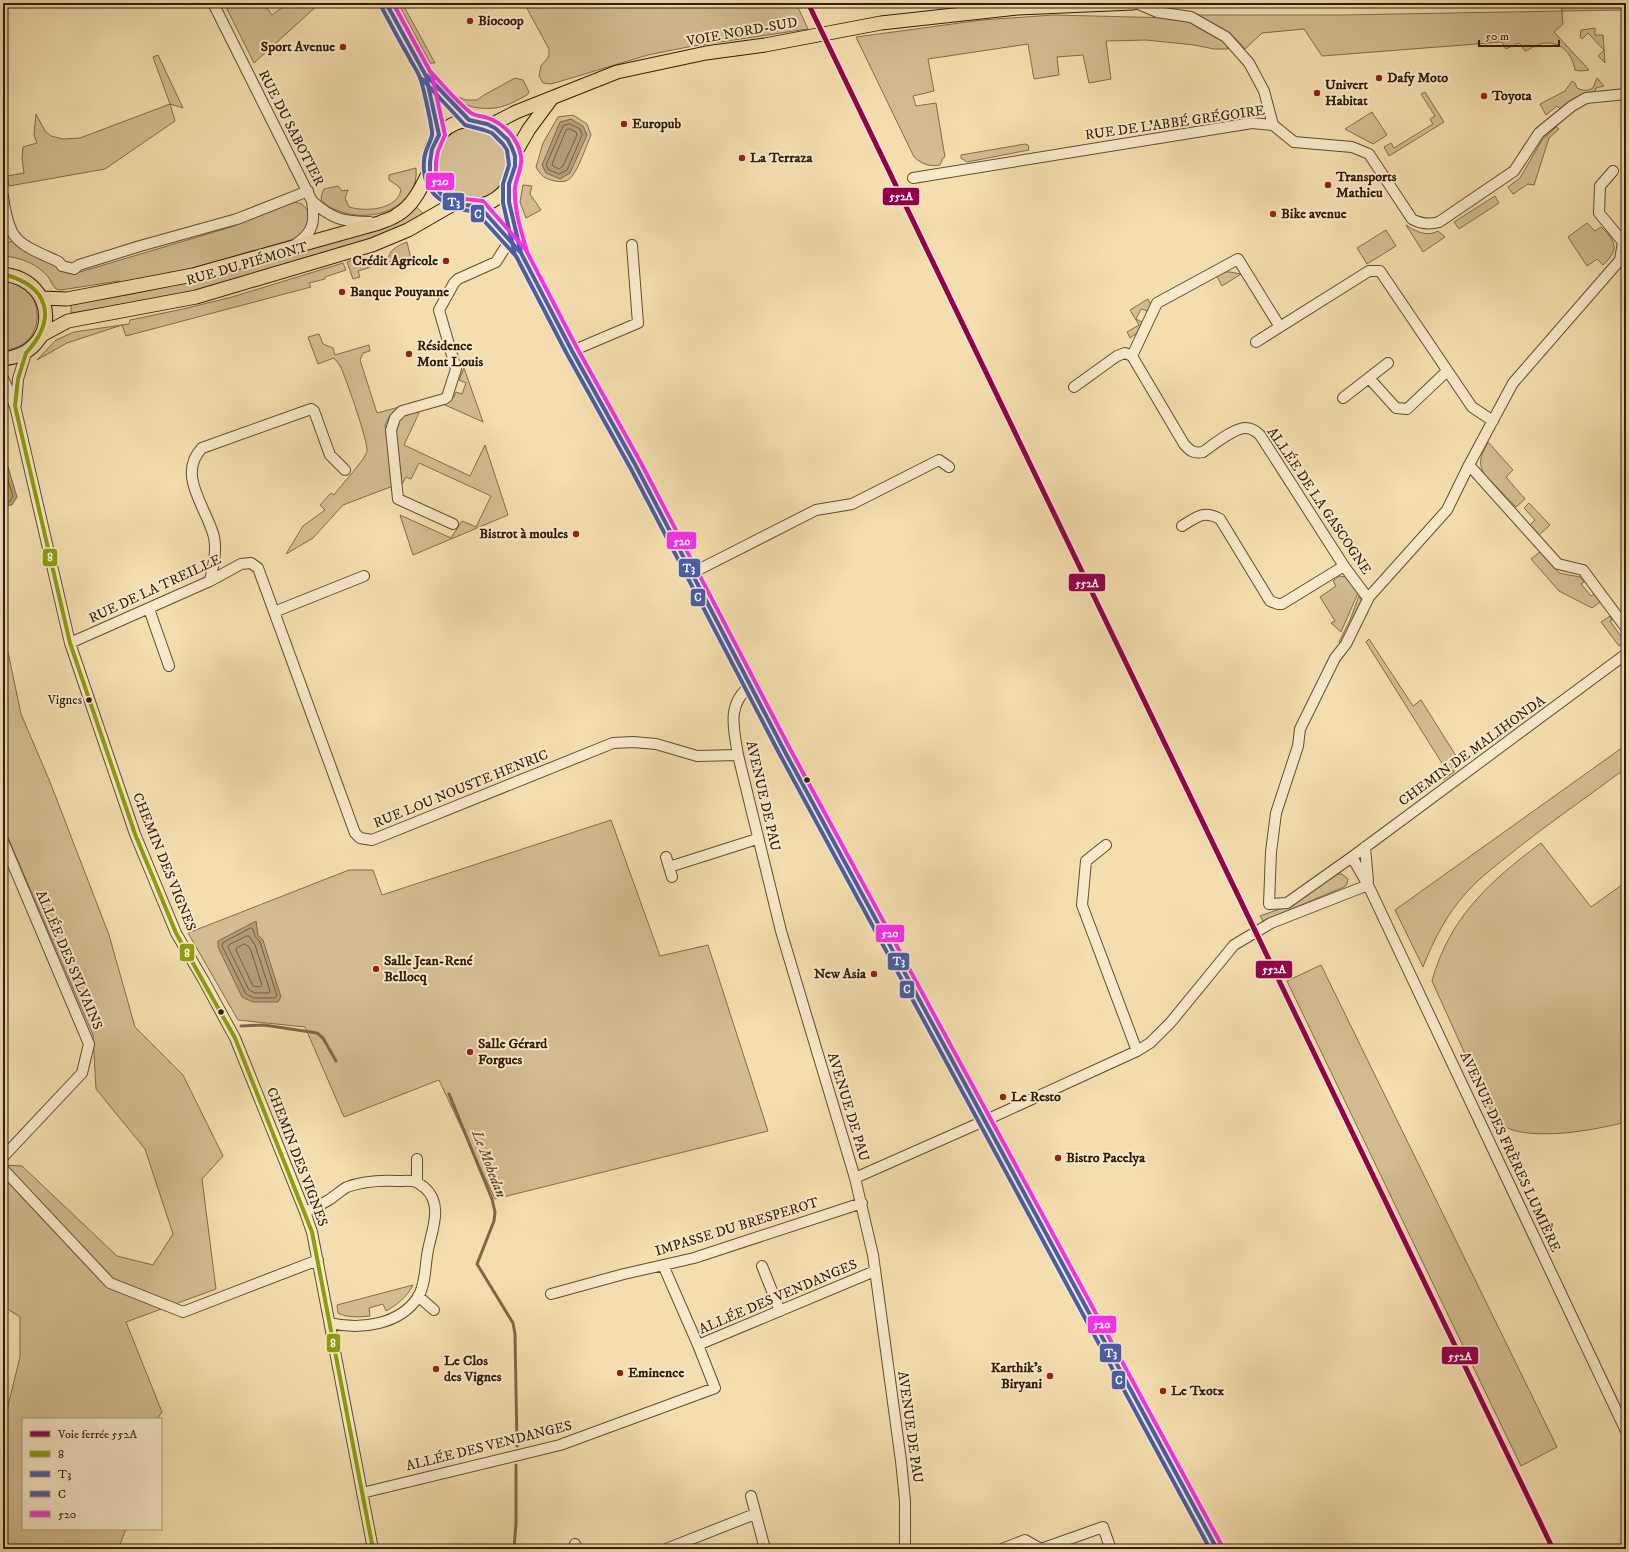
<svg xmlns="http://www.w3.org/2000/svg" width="1629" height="1552" viewBox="0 0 1629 1552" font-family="'IM FELL DW Pica',serif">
<rect width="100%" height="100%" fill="#f4ddae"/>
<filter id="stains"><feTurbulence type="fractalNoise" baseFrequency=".005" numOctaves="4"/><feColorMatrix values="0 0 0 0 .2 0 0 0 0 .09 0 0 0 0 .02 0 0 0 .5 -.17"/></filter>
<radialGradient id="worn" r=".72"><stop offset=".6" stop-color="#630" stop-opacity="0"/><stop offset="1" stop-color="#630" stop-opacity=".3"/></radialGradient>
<!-- green -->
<path fill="#d3bc92" stroke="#826c4c" d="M233,3H263L272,15L288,3H320L254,63L227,9Z
M398,3H402L435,63H430Z
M524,3H796L808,29L693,46L648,55L558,82L550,84L543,83L539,76L541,66L549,56V49Z
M1561,3H1626V10L1562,11L1563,24L1554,32L1589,70L1580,71L1575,70C1572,55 1563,42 1545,43C1539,43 1531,49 1525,51L1519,43L1506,49L1502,42L1322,56L1304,29L1262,33L1245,49C1232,32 1214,23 1195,15H1344L1562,11Z
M1053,15L1173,18L1188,21L1226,43L1228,49H1214L1194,45L1146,40L1106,41L1111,79L1089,83L1083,55L1057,57L1059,75L1034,79L1028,44L928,59L934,91L913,96L916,106L936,103L945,157L943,158L940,165C929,167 922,164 914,157L856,37L982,20Z
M1595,28V35H1603L1605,63L1598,56L1604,50L1588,33L1582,39L1580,37L1581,30Z
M158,55L183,108L170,104L175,121L105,169L9,186L7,176L24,173L22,158L23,147L37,143L34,135L36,114L45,131L51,136L63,139L80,138L170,104L153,57Z
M515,78L523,80L529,92L527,95C519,99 511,104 504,106C489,111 462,109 453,95L466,100H477L484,95Z
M1597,78L1604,86L1596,88L1594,93L1572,101L1560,109L1557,106L1546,115L1540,104L1565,91L1572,81L1575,83L1577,88C1584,91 1587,91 1593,88Z
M1425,92L1444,122L1389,156L1384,147L1391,143L1394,148L1433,124L1430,119L1435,116L1421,94Z
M1372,112L1387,135L1373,144L1345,129Z
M573,115L587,124L591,135C586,146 577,175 568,180C564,182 559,182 555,181C545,179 541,176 536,167L543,143L558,117Z
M436 163a36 36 0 1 1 72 0a36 36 0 1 1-72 0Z
M1556,127L1559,129L1549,138L1534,185L1528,184L1513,194L1508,187L1520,178L1542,140Z
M1025,144L1028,145L1029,150L967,162L961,158V155Z
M416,168C420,208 370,224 339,211C332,209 325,205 321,199L322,194L324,189L338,186L342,191L348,190L345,198L349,207C365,212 397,210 401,190L398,186L389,180V175Z
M523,185L532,186L530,194L541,210L526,218L520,202Z
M1495,196L1499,203L1459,229L1454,222Z
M295,202L302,204L310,213L309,223L298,238L198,267L120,283L119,281L61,290L56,289C53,286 51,282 49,278C38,264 20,257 3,256V246L13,240L23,250L70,272H80L231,227Z
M415,206L425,215L412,223L368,240L232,281L184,294L71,313V304C147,294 222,275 295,251C336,238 376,221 415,206Z
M1587,223L1595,231L1601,227C1617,242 1619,250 1603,265L1597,259L1587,266L1568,237Z
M1406,225C1417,232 1427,237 1438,231L1445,237L1423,252Z
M1386,230L1396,246L1367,264L1357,248Z
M407,242L412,263L405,265L403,257L388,262C388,250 397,246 407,242Z
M355,259C363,259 369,260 374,266L358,271L360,277L353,279L347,262Z
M343,263L346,270L325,277V279L309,283L311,287L126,336L122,325L67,343L37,360L56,340L74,332L129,324L130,320L183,309L232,297Z
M1223,272H1230L1241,274L1222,286L1216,275Z
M3,281C46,278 51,349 3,350Z
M1148,299L1151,305L1148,311L1141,309L1136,319L1142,322L1137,333L1130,338L1127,332L1139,325L1130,310Z
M319,334L323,344L333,348L335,355L369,345L370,351L363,353L360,360L377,413L399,407L389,417L385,425L393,486L343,505L313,538L286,554L303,526L325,510L320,505L331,493L334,495C340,486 366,459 367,451C368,441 347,382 342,370C341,366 337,362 334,358L318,364L308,337Z
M464,368L483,422L443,404L454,397L456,392L462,394L466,383L459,380Z
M414,411L419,413L404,445L470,476L485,445L508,515L413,555L400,515L451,538L462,521L476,527L491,496L419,463L411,479L406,477L402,484L395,428L402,415Z
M1488,442L1513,470L1506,477L1525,499L1516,507L1484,474C1477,460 1482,455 1488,442Z
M1529,503L1550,525L1539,535L1530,525L1535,520L1524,508Z
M1541,551L1559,573L1580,577L1584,582L1581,584L1591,596L1594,594L1600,602L1592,608L1559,591L1531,559Z
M1339,576L1346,577L1358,593L1341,632L1331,623L1335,621L1320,597L1336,586L1333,581Z
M1359,596L1362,601L1341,645L1339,642L1350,620Z
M1610,616L1612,620L1610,621L1625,642L1619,646L1601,622Z
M3,639L8,652L21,714L50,782L109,935L135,1027L183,1075L223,1156L202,1179L216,1289L126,1322L162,1412L157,1419H23V1529H126L118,1549H3V1426L20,1357V1317L3,1306V1165L22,1166L117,1256L153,1265L173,1234L145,1149L96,1089L93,1035L3,826Z
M1369,639L1413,706L1421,700L1458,759L1454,765V772L1443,780L1445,768L1366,642Z
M1626,745V768C1589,796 1550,822 1514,851C1497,865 1480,877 1466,893C1447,914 1433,941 1423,967L1395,910Z
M611,820L660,956L708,945L768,1131L495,1199L439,1080L344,1117L305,1027L238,1020L188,933L349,870H373L382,895Z
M1541,843L1591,907L1626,882V1122C1595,1130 1532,1142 1503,1126C1500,1124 1497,1121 1494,1118L1432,981C1449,918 1490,881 1541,843Z
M1337,874H1342L1348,879L1347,884L1344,887L1263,921L1260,916L1294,904Z
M1321,965L1557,1447L1521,1466L1287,981Z
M413,1285C407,1297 397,1305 386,1311L383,1304L369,1308L370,1316C360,1317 347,1318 338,1313L337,1305Z"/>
<!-- water -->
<path fill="#b19b75" stroke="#7d6849" d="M571,119L583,126L587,135L570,173L560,179L546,173L542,165L560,122Z
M3,450L17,497L12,505L3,506Z
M256,921L258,935L263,940L281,997L278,1002H253L242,997L218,947V941Z"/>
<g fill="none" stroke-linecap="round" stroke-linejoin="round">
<!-- shore -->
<path stroke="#705b3e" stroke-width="1" d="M570,124L580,129L582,135L567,170L559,174L549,170L546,165L563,126Z
M570,129L576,132L577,135L563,166L559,169L553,166L552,164L566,130Z
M3,464L13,496L10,501L3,502
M251,928L253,929L255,936L260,942L277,996L275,998H254L246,994L222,946L223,943Z
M247,936H249L255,945L270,991L269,993H255L249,990L228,947L229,945Z
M245,944L250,948L262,985L260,987L253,986L236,950L237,948Z"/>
<!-- stream -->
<path stroke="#7d6849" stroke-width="3" d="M241,1026L264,1025L317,1033L323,1038L336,1061
M449,1094L492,1199L495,1212L494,1221L477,1264L513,1323L515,1334L517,1446
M514,1549L516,1523V1465"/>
<defs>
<path id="minor" d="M213,3L312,201C315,221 314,232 296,244
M1136,3L1157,12L1191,17L1226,37L1249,63L1264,91L1273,125
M1273,125L1294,142L1352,147L1369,154L1412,219C1421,224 1429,225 1439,222L1514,171L1539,133L1572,106L1586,98L1626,94
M1613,171L1600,186L1599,213L1623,242L1620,260
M913,178L1252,123L1273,125
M3,196C4,206 8,226 14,235C23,248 45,255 59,262L62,266L74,269L79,265L140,246L237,219L308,191
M312,201C332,219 343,222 370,222
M1620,260L1513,383L1469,465L1447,510L1369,597L1346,644L1335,658L1300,729L1298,746L1276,813L1271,852L1269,904L1287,903L1352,857L1626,654
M1256,342L1369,271H1380L1472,407L1493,421
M572,351L638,323L632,245
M1132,356L1157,303L1238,259L1280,327
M3,378L15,406L70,643L135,834L176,933L204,981L235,1038L305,1212L312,1232L373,1549
M1369,378L1396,408L1407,409L1447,371
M1074,387L1117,356L1125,353L1132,356L1184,444C1190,451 1194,454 1203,452C1213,445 1234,428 1245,428C1251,428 1256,431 1260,435L1344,566L1364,593L1369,597
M1343,398L1388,363
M16,404L18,379L26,353
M1469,465L1558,564L1583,570L1626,628
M453,524L398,499L391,430L395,418L402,411L444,399L447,397L456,369L439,310L454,283L458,279L496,262L510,240
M1182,526C1197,517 1203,510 1220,519L1270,601L1278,604H1282L1344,566
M692,573L816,510L852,504L939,460L949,467
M210,581C213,566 217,552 214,537C207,508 176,475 202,448L311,409L314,411L330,455L345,470
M149,609L169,666
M274,612L364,576
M70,643L210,581L241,564L251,563L258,568L355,833L360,838L372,840L613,743L633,742L656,744L697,756L738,755
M750,686C726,705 734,729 738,755L781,931L855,1178L873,1255L901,1461L905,1501V1549
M3,841L89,1044L82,1073L3,1157
M1106,845L1086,861L1082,905L1137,1051
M1365,847L1368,881
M666,857L672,877
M1352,857L1368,885L1626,1431
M669,867L757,839
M3,1169L110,1283L183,1312L318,1260
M855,1178L984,1121L1137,1051L1150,1043L1171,1022L1234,945L1271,923L1368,885
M417,1182V1159
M305,1212C313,1209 320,1205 327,1201C334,1197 340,1191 347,1187C363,1181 381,1180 398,1181C403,1181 411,1180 416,1182C419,1183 422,1186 424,1187C444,1204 432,1229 428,1250C425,1264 426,1284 418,1297C400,1325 360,1330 330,1323
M762,1266L780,1311
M551,1294L624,1274L694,1258L862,1203
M418,1296L434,1310
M698,1345L875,1271
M362,1493L560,1445L715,1388L698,1345L663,1265
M751,1496L765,1549
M575,1544L577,1549
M666,1549L755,1514
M1002,1549L1025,1540L1041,1549L1103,1527L1109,1544"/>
<path id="major" d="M386,3L426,76L469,120
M427,78L439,135
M429 163a43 43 0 1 1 86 0a43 43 0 1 1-86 0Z
M491,125L516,112L617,72L706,53L765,45L881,23L1018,8L1133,3
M514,155L529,129L552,98
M509,186L512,218L520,249
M479,206L521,253L572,351L636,466L784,750L1217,1549
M3,274C60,281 60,353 3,359
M42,298L67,299L193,275L379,223C385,220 392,219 397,215C413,206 421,188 429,172
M42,335L68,321L196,297L372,245L408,230L455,203"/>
</defs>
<!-- minor casing -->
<use href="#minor" stroke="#614c31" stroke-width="12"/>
<!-- major casing -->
<use href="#major" stroke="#301b07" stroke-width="15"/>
<!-- minor -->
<use href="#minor" stroke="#f8e9ca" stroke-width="10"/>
<!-- major -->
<use href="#major" stroke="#f4ddae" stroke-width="13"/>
<defs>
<path id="bus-1" d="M3,274C49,286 58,318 26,353
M26,353L18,379L15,406L70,643L135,834L176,933L235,1038L312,1232L373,1549"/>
<path id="bus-2" d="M386,3L426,76L439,135L432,149L430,162V174L434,185L441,194L451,201L464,205L479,206L521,253L572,351L636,466L784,750L1217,1549
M426,75L469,120L487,124L495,128L508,140L512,148L515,156V166L509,184V202L521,253"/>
<path id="bus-3" d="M381,6C390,23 399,40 409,57C412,64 418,71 420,78C423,85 433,130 432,135C430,144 424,151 424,161C421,194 447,209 476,212L516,256L567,354L631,469L779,753L1210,1549
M422,79L465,125L484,130L492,133L503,144L507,150L509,165L503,184V203L515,255"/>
<path id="bus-4" d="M393,3L432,75L445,135L438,151L436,162V173L440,182L446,189L454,195L465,199L483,201L526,250L577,348L641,463L789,747L1222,1546
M430,71C443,85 456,101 471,113C475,116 483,116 488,118C504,124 518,138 521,156C523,168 516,177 515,188C514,209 521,231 527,251"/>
</defs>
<!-- bus-1 casing -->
<use href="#bus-1" stroke="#f8e9ca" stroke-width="7"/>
<!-- bus-2 casing -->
<use href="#bus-2" stroke="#f8e9ca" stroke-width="7"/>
<!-- bus-3 casing -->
<use href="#bus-3" stroke="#f8e9ca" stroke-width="7"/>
<!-- bus-4 casing -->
<use href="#bus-4" stroke="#f8e9ca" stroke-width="7"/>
<!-- bus-1 -->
<use href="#bus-1" stroke="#8f9e0a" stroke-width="4"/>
<!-- bus-2 -->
<use href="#bus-2" stroke="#4a5da8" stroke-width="4"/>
<!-- bus-3 -->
<use href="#bus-3" stroke="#4a5da8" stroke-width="4"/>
<!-- bus-4 -->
<use href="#bus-4" stroke="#f531e7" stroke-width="4"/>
<defs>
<path id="rail-1" d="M808,3L1553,1549"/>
</defs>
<!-- rail-1 casing -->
<use href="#rail-1" stroke="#f8e9ca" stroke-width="8"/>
<!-- rail-1 -->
<use href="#rail-1" stroke="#92004c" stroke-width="5"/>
</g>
<!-- markers -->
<g fill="#8f2418" stroke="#f8e9ca" stroke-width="1.5">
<circle cx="470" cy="21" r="4"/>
<circle cx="343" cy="47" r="4"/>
<circle cx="1379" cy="78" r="4"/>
<circle cx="1317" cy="93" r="4"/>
<circle cx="1484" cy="96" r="4"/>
<circle cx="624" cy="124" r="4"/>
<circle cx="742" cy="158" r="4"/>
<circle cx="1328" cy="185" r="4"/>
<circle cx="1273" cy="214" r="4"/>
<circle cx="446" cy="261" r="4"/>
<circle cx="342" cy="292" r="4"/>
<circle cx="409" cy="354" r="4"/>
<circle cx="576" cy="534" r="4"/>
<circle cx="376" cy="969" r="4"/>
<circle cx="874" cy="974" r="4"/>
<circle cx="470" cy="1052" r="4"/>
<circle cx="1003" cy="1097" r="4"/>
<circle cx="1058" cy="1158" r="4"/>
<circle cx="436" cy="1369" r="4"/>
<circle cx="620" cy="1373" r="4"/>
<circle cx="1050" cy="1376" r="4"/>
<circle cx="1163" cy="1391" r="4"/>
</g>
<g fill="#301b07" stroke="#f8e9ca" stroke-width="1.5">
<circle cx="89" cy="700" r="3.5"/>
<circle cx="807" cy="780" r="3.5"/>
<circle cx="221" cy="1012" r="3.5"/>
</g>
<g text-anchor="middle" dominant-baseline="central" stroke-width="4" stroke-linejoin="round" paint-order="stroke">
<!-- bus labels -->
<g font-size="13" fill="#301b07" stroke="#f8e9ca" text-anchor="end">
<text x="82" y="700">Vignes</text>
</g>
<!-- poi labels -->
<g font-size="14" font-weight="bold" fill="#301b07" stroke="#f8e9ca" text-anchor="start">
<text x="478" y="21">Biocoop</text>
<text x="335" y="47" text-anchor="end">Sport Avenue</text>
<text x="1387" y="78">Dafy Moto</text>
<text x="1325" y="85">Univert<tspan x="1325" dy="16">Habitat</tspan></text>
<text x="1492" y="96">Toyota</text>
<text x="632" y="124">Europub</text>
<text x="750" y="158">La Terraza</text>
<text x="1336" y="177">Transports<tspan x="1336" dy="16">Mathieu</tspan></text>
<text x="1281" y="214">Bike avenue</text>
<text x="438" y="261" text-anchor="end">Crédit Agricole</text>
<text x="350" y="292">Banque Pouyanne</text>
<text x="417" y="346">Résidence<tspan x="417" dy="16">Mont Louis</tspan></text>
<text x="568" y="534" text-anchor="end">Bistrot à moules</text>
<text x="384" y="961">Salle Jean-René<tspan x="384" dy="16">Bellocq</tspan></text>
<text x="866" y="974" text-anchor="end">New Asia</text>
<text x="478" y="1044">Salle Gérard<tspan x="478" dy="16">Forgues</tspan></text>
<text x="1011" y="1097">Le Resto</text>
<text x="1066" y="1158">Bistro Pacelya</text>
<text x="444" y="1361">Le Clos<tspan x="444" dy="16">des Vignes</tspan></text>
<text x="1042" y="1368" text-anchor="end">Karthik’s<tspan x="1042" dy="16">Biryani</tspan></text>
<text x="628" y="1373">Eminence</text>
<text x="1171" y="1391">Le Txotx</text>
</g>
<!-- street labels -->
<g font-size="14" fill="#301b07" stroke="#f8e9ca">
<text transform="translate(742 32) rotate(-10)">VOIE NORD-SUD</text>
<text transform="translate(1175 123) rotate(-8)">RUE DE L'ABBÉ GRÉGOIRE</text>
<text transform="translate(291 128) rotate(63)">RUE DU SABOTIER</text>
<text transform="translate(247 264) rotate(-16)">RUE DU PIÉMONT</text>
<text transform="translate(1319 501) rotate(56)">ALLÉE DE LA GASCOGNE</text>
<text transform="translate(155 589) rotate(-25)">RUE DE LA TREILLE</text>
<text transform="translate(1472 751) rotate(-36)">CHEMIN DE MALIHONDA</text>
<text transform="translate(461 789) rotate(-22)">RUE LOU NOUSTE HENRIC</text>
<text transform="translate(763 796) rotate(77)">AVENUE DE PAU</text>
<text transform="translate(164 862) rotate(68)">CHEMIN DES VIGNES</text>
<text transform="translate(69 960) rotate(67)">ALLÉE DES SYLVAINS</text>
<text transform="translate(848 1107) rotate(73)">AVENUE DE PAU</text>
<text transform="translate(1510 1152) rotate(65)">AVENUE DES FRÈRES LUMIÈRE</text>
<text transform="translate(297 1157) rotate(69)">CHEMIN DES VIGNES</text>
<text transform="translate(737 1227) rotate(-17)">IMPASSE DU BRESPEROT</text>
<text transform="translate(778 1297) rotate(-23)">ALLÉE DES VENDANGES</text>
<text transform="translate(910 1427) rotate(82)">AVENUE DE PAU</text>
<text transform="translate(489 1446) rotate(-14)">ALLÉE DES VENDANGES</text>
</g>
<!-- water labels -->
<g font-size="15" font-style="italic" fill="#644e33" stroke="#f8e9ca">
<text transform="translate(489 1164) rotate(69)">Le Mohedan</text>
</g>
</g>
<g stroke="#f8e9ca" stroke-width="1.5">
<rect x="425" y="172" width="30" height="19" rx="4" fill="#f531e7"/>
<rect x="882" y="187" width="38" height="19" rx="4" fill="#92004c"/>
<rect x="442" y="192" width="23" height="19" rx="4" fill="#4a5da8"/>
<rect x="470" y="204" width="15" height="19" rx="4" fill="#4a5da8"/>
<rect x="666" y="531" width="31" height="19" rx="4" fill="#f531e7"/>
<rect x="42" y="548" width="16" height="19" rx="4" fill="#8f9e0a"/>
<rect x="678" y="558" width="23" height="20" rx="4" fill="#4a5da8"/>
<rect x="1068" y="573" width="38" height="19" rx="4" fill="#92004c"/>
<rect x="690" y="588" width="16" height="19" rx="4" fill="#4a5da8"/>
<rect x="875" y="924" width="30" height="19" rx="4" fill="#f531e7"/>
<rect x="179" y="943" width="16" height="19" rx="4" fill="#8f9e0a"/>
<rect x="887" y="952" width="23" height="19" rx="4" fill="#4a5da8"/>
<rect x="1255" y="960" width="38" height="19" rx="4" fill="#92004c"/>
<rect x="899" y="980" width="16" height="19" rx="4" fill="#4a5da8"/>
<rect x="1087" y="1315" width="30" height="19" rx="4" fill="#f531e7"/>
<rect x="326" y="1333" width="15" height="20" rx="4" fill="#8f9e0a"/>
<rect x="1099" y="1343" width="23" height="20" rx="4" fill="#4a5da8"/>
<rect x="1441" y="1346" width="38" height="19" rx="4" fill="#92004c"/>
<rect x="1111" y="1370" width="15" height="20" rx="4" fill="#4a5da8"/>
</g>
<g font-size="11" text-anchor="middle" font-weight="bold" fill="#fff">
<text x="440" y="185">520</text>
<text x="901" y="200">552A</text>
<text x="454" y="206">T3</text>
<text x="478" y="218">C</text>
<text x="682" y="545">520</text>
<text x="50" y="561">8</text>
<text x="689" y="572">T3</text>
<text x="1087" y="587">552A</text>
<text x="698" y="601">C</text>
<text x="890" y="937">520</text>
<text x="187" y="957">8</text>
<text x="899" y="965">T3</text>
<text x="1274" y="973">552A</text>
<text x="907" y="993">C</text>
<text x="1102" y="1328">520</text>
<text x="333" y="1347">8</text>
<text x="1111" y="1357">T3</text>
<text x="1460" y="1360">552A</text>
<text x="1119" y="1384">C</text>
</g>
<!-- margin -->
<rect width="1629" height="1552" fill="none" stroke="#f4ddae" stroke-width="16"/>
<rect x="4" y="4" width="1621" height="1544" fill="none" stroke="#301b07" stroke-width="2"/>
<rect x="8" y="8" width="1613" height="1536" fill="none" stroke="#301b07"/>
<!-- legend -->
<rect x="22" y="1418" width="140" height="112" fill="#f8e9ca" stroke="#a8977c"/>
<rect x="30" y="1431" width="20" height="6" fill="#92004c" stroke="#a8977c"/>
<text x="58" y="1438" font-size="12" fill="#301b07">Voie ferrée 552A</text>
<rect x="30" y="1451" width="20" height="6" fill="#8f9e0a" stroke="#a8977c"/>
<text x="58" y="1458" font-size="12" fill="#301b07">8</text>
<rect x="30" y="1471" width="20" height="6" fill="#4a5da8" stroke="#a8977c"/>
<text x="58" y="1478" font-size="12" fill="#301b07">T3</text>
<rect x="30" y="1491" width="20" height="6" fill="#4a5da8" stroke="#a8977c"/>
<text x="58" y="1498" font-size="12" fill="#301b07">C</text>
<rect x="30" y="1511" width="20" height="6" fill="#f531e7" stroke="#a8977c"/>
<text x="58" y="1518" font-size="12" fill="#301b07">520</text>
<!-- scale -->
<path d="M1479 40v6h80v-6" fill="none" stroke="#301b07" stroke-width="2"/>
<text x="1485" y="40" font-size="12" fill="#301b07" stroke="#f8e9ca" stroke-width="3" paint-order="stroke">50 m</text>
<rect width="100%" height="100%" filter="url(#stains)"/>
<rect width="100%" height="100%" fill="url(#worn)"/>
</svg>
